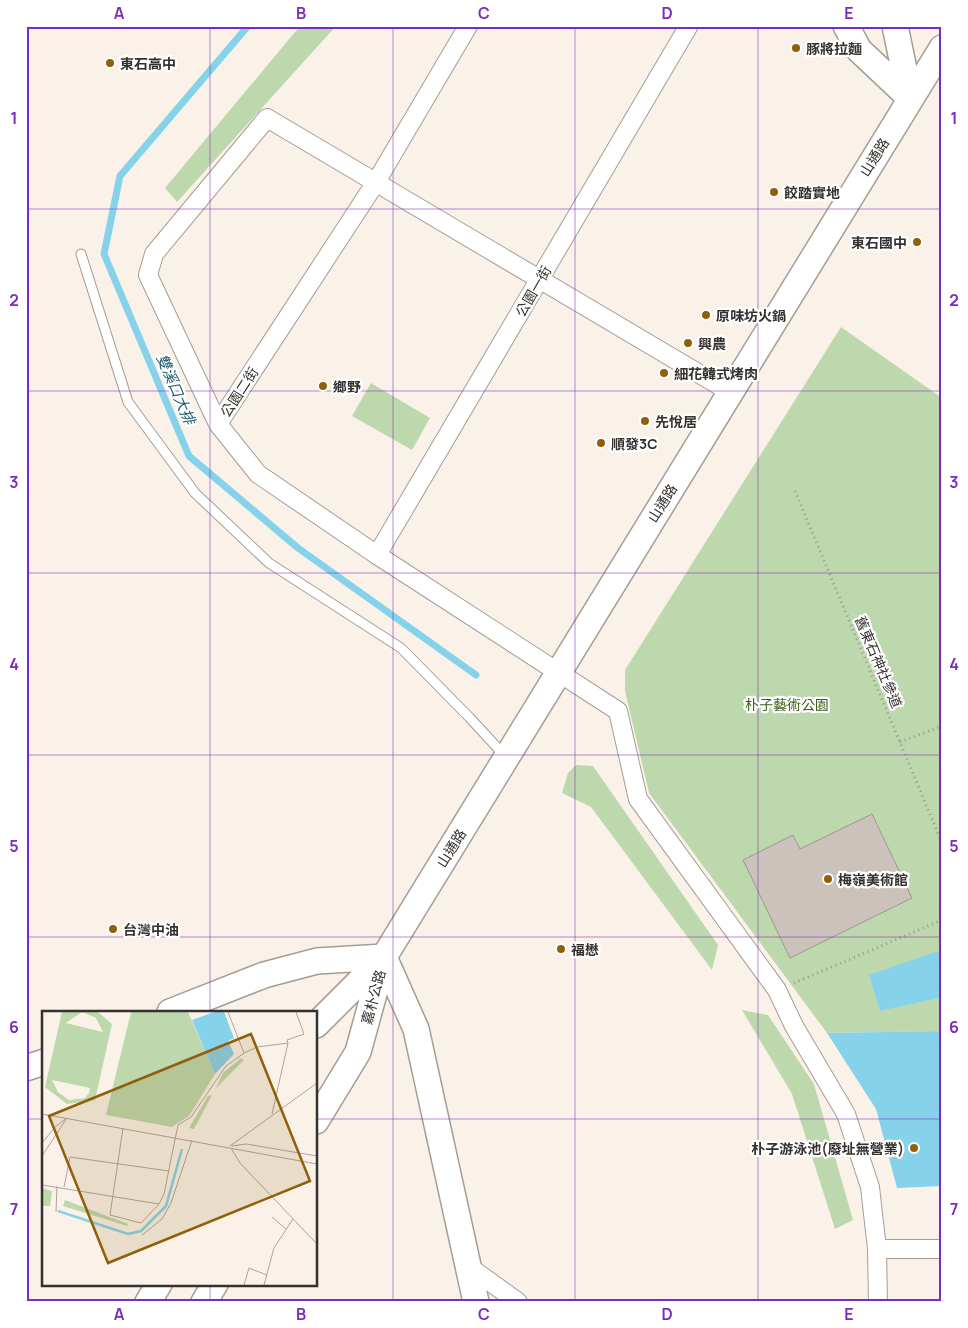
<svg xmlns="http://www.w3.org/2000/svg" width="968" height="1328" viewBox="0 0 968 1328" font-family="Manrope,'Noto Sans TC',sans-serif">
<rect width="100%" height="100%" fill="#faf2e9"/>
<!-- green -->
<path fill="#bed8ad" d="M300,26H336L177,202L165,188Z
M841,327L942,398V1031L827,1033L649,793L625,691V670Z
M371,383L430,418L412,450L352,416Z
M576,765L593,766L718,945L712,970L591,807L562,793L568,773Z
M742,1010L768,1015L814,1084L853,1220L835,1229L792,1094Z"/>
<!-- water -->
<path fill="#86d2ea" d="M938,951L942,966V997L880,1011L869,975Z
M942,1031V1186L897,1188L876,1109L827,1033Z"/>
<g fill="none" stroke-linecap="round" stroke-linejoin="round">
<!-- stream -->
<path stroke="#86d2ea" stroke-width="7" d="M248,26L120,176L104,254L189,456L298,548L476,675"/>
</g>
<!-- building -->
<path fill="#cbc3bb" stroke="#9e968f" d="M872,814L912,898L790,958L743,860L793,835L800,849Z"/>
<g fill="none" stroke-linecap="round" stroke-linejoin="round">
<defs>
<path id="lane" d="M81,254L128,402L195,493L269,563L401,648L469,717L505,756"/>
<path id="street" d="M468,26L376,182L218,424L258,474L377,555L618,711L638,799L777,990L794,1026L846,1114L870,1187L877,1249H942
M218,424L148,275L154,254L267,118L730,392
M377,555L688,27L687,26
M877,1249L878,1302
M468,1266L518,1302"/>
<path id="secondary" d="M846,26L859,50L910,98
M895,26L910,98
M384,957L416,1029L476,1302
M170,1012L264,975L317,961L384,957
M316,1025L384,957L942,48
M26,1068L44,1062
M316,1121L358,1052L384,957
M148,1302L159,1284
M204,1302L215,1284"/>
</defs>
<!-- lane casing -->
<use href="#lane" stroke="#a59d95" stroke-width="11"/>
<!-- street casing -->
<use href="#street" stroke="#a59d95" stroke-width="20"/>
<!-- secondary casing -->
<use href="#secondary" stroke="#a59d95" stroke-width="28"/>
<!-- path -->
<path stroke="#9b958f" stroke-width="3" stroke-dasharray="1 4" stroke-linecap="butt" d="M795,491L942,843
M900,742L942,726
M794,983L942,920"/>
<!-- lane -->
<use href="#lane" stroke="#fff" stroke-width="9"/>
<!-- street -->
<use href="#street" stroke="#fff" stroke-width="18"/>
<!-- secondary -->
<use href="#secondary" stroke="#fff" stroke-width="25"/>
</g>
<!-- grid -->
<path fill="none" stroke="#7b2cbf" stroke-width="1" stroke-opacity="0.55" d="M210,26V1012M393,26V1302M575,26V1302M758,26V1302M26,209H942M26,391H942M26,573H942M26,755H942M26,937H942M26,1119H44M316,1119H942M210,1284V1302"/>
<!-- markers -->
<g fill="#905f0c" stroke="#fff" stroke-width="2">
<circle cx="796" cy="48" r="5"/>
<circle cx="110" cy="63" r="5"/>
<circle cx="774" cy="192" r="5"/>
<circle cx="917" cy="242" r="5"/>
<circle cx="706" cy="315" r="5"/>
<circle cx="688" cy="343" r="5"/>
<circle cx="664" cy="373" r="5"/>
<circle cx="323" cy="386" r="5"/>
<circle cx="645" cy="421" r="5"/>
<circle cx="601" cy="443" r="5"/>
<circle cx="828" cy="879" r="5"/>
<circle cx="113" cy="929" r="5"/>
<circle cx="561" cy="949" r="5"/>
<circle cx="914" cy="1148" r="5"/>
</g>
<g text-anchor="middle" dominant-baseline="central" stroke-width="4.5" stroke-linejoin="round" paint-order="stroke">
<!-- poi labels -->
<g font-size="14" font-weight="bold" fill="#34312e" stroke="#fff" text-anchor="start">
<text x="806" y="48">豚將拉麵</text>
<text x="120" y="63">東石高中</text>
<text x="784" y="192">餃踏實地</text>
<text x="907" y="242" text-anchor="end">東石國中</text>
<text x="716" y="315">原味坊火鍋</text>
<text x="698" y="343">興農</text>
<text x="674" y="373">細花韓式烤肉</text>
<text x="333" y="386">鄉野</text>
<text x="655" y="421">先悅居</text>
<text x="611" y="443">順發3C</text>
<text x="838" y="879">梅嶺美術館</text>
<text x="123" y="929">台灣中油</text>
<text x="571" y="949">福懋</text>
<text x="904" y="1148" text-anchor="end">朴子游泳池(廢址無營業)</text>
</g>
<!-- street labels -->
<g font-size="14" fill="#34312e" stroke="#fff">
<text transform="translate(874 157) rotate(-58)">山通路</text>
<text transform="translate(533 291) rotate(-60)">公園一街</text>
<text transform="translate(239 392) rotate(-57)">公園二街</text>
<text transform="translate(662 503) rotate(-58)">山通路</text>
<text transform="translate(879 662) rotate(67)">舊東石神社參道</text>
<text transform="translate(451 848) rotate(-58)">山通路</text>
<text transform="translate(373 997) rotate(-75)">嘉朴公路</text>
</g>
<!-- park labels -->
<g font-size="14" fill="#3a6117" stroke="#fff">
<text x="787" y="704">朴子藝術公園</text>
</g>
<!-- water labels -->
<g font-size="15" font-style="italic" fill="#225f70" stroke="#fff">
<text transform="translate(176 389) rotate(67)">雙溪口大排</text>
</g>
</g>
<!-- overview -->
<g transform="translate(42 1011)">
<rect width="275" height="275" fill="#faf2e9"/>
<path d="M20,1H56L70,13L53,89L25,93L3,76ZM40,1L54,7L61,21L24,12ZM10,69L48,77L47,82L43,87L27,89L16,81ZM89,1H146L173,63L147,105L130,116L64,104ZM199,47L202,49L174,77L181,62ZM170,84L152,118L147,117L166,85ZM0,177L10,180L8,195H0ZM23,189L86,213L85,215L21,195Z" fill="#bed8ad" fill-rule="evenodd"/>
<path d="M172,1H182L192,27L186,30L192,43L173,63L150,9Z" fill="#86d2ea"/>
<path fill="none" stroke="#86d2ea" stroke-width="2.5" d="M16,200L86,223L99,220L124,195L140,138"/>
<path fill="none" stroke="#aba59e" stroke-width="1" d="M246,32L245,29L262,23L254,1M202,42L215,36L246,32L230,103M0,103L275,153M81,117L68,204L99,212L117,193M0,132L13,116L25,107M188,135L275,72M190,135L204,133L275,145M189,137L198,152L275,233M0,145L25,107M0,174L117,193L122,183L136,114L149,106L184,55L202,42L186,1M22,176L28,146L127,160M14,201L15,175M230,206L244,218M100,224L120,208L129,192L150,129M202,274L207,257L225,264M222,274L232,237L251,208"/>
<path fill="#905f0c" fill-opacity="0.15" stroke="#905f0c" stroke-width="2.5" d="M209,23L268,170L66,252L7,105Z"/>
<rect width="275" height="275" fill="none" stroke="#34312e" stroke-width="2.5"/>
</g>
<!-- border -->
<rect width="968" height="1328" fill="none" stroke="#ffffff" stroke-width="55"/>
<rect x="28" y="28" width="912" height="1272" fill="none" stroke="#7b2cbf" stroke-width="2"/>
<g font-size="16" text-anchor="middle" font-weight="bold" fill="#7b2cbf">
<text x="119" y="19">A</text>
<text x="301" y="19">B</text>
<text x="484" y="19">C</text>
<text x="667" y="19">D</text>
<text x="849" y="19">E</text>
<text x="14" y="124">1</text>
<text x="954" y="124">1</text>
<text x="14" y="306">2</text>
<text x="954" y="306">2</text>
<text x="14" y="488">3</text>
<text x="954" y="488">3</text>
<text x="14" y="670">4</text>
<text x="954" y="670">4</text>
<text x="14" y="852">5</text>
<text x="954" y="852">5</text>
<text x="14" y="1033">6</text>
<text x="954" y="1033">6</text>
<text x="14" y="1215">7</text>
<text x="954" y="1215">7</text>
<text x="119" y="1320">A</text>
<text x="301" y="1320">B</text>
<text x="484" y="1320">C</text>
<text x="667" y="1320">D</text>
<text x="849" y="1320">E</text>
</g>
</svg>
